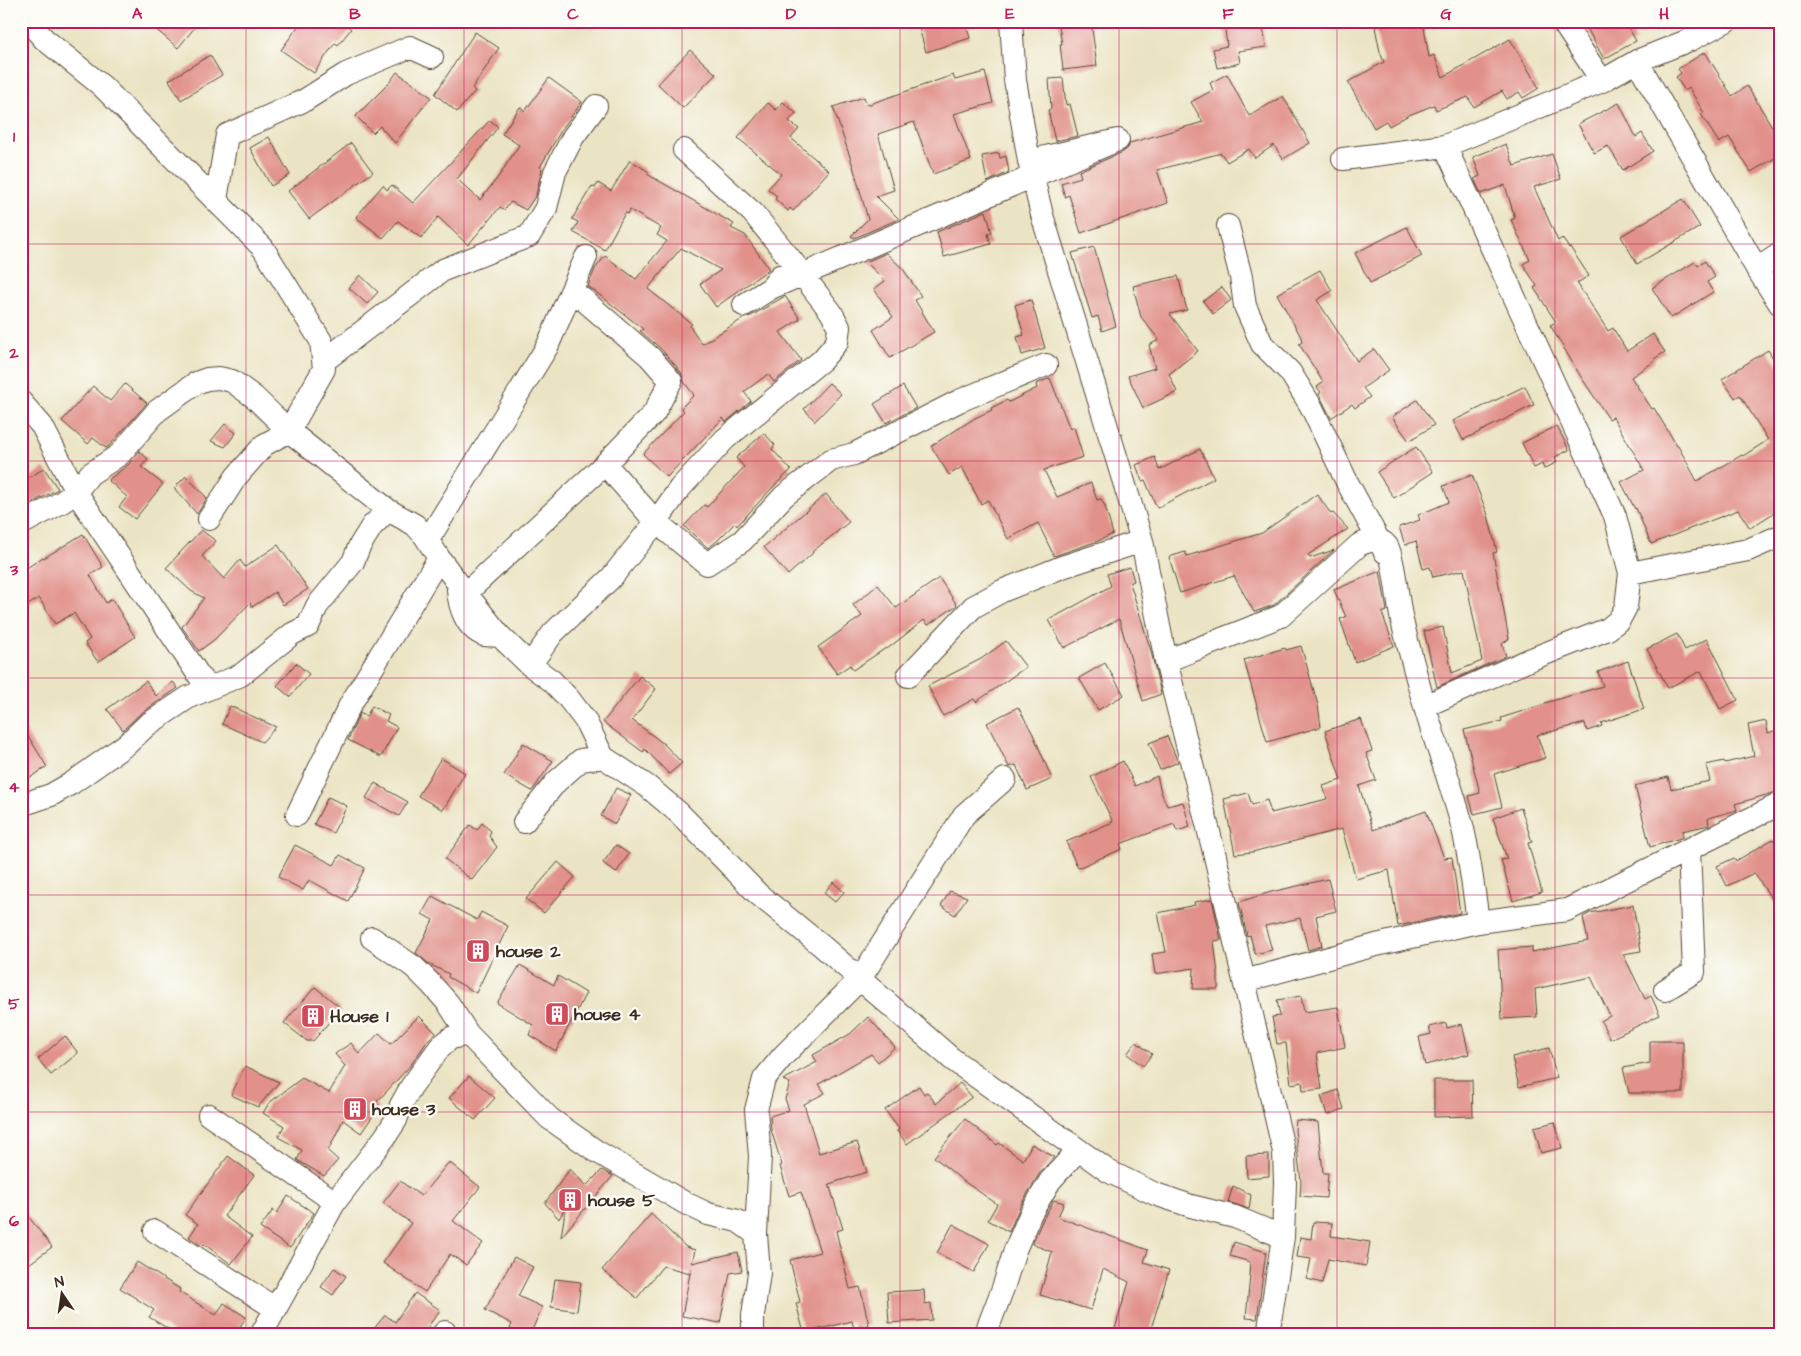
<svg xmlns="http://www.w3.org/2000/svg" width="1801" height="1356" viewBox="0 0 1801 1356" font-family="'Architects Daughter',sans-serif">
<rect width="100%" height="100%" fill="#fdfcf7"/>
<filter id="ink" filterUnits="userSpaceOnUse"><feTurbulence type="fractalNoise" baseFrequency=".02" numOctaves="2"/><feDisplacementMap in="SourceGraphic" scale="10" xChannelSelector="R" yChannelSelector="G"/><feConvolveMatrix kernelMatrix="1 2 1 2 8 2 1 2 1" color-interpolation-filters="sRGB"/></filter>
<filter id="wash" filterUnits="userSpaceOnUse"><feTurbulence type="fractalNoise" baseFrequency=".0096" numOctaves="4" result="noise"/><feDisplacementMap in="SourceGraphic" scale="20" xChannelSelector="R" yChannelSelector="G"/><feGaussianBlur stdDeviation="1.12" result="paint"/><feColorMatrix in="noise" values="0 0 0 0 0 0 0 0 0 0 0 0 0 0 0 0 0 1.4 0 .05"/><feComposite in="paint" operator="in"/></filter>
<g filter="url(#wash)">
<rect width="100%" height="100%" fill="#ebe4c4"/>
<g id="blocks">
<!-- building -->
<path fill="#e1918a" d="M146,21H200L178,48Z
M302,21H342L351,29L338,45L335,43L314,73L281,50Z
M940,21H965L970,38L926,52L919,28Z
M1058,21H1091L1097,66L1063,70L1060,44H1062Z
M1224,21H1262L1266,47L1238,51L1240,63L1217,68L1213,49L1227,46Z
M1407,21H1423L1429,57L1434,55L1443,77L1510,39L1539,88L1523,98L1519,92L1507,99L1502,91L1474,107L1468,97L1436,110L1434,105L1409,115L1389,126L1386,121L1374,128L1348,82L1384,62L1380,52L1375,27Z
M1583,21H1625L1636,41L1604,59Z
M475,32L499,48L472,88L475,91L457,112L435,94Z
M690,50L716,74L683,108L658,84Z
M1705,52L1732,96L1747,86L1780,139V155L1751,172L1729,137L1719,143L1701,114L1704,113L1689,88L1685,91L1676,77L1681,73L1678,69Z
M210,55L222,75L181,100L169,80Z
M397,72L431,97L395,143L380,126L373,133L356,116L389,83Z
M985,72L993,103L954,114L971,160L933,174L914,122L878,134L894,190L876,196L899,219L854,238L851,236L868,219L853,166L833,107L864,97L867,105L953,75L955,80Z
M1227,74L1249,116L1283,96L1310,143L1283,159L1274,145L1255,158L1249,149L1227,162L1221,153L1157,170L1168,203L1081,233L1069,195L1065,197L1061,183L1081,177L1079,171L1123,152L1128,148L1130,143L1203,122L1191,102L1213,90L1210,83Z
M549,78L582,102L562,129L540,167L542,169L536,195L526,210L511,202L504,210L500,207L468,245L438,217L421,238L398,221L383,238L356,217L383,185L387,190L392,185L413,203L490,120L498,127L457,179L480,200L499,176L519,145L502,134L520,107L525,111Z
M1063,78L1066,105L1070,104L1078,136L1055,141L1048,110L1051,109L1049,79Z
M783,102L796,113L789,121L799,129L791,138L829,171L793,211L790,208L788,211L775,199L777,196L768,189L781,174L738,138L768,103L776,110Z
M1619,103L1636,137L1642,133L1653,151L1623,170L1608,146L1594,153L1578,124Z
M269,137L290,175L271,186L250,148Z
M351,143L373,172L309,219L288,191Z
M1506,144L1514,166L1552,154L1561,179L1534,187L1558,241L1562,238L1569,248L1570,247L1589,276L1577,283L1608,331L1613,328L1627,351L1653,334L1665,352L1654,359L1655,361L1631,377L1652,409L1654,408L1677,446H1678L1697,481L1742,455L1743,456L1768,440L1740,395L1735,398L1722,379L1768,350L1780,369V509L1750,528L1738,510L1651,544L1636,508L1635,509L1621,482L1644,470L1613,417L1609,419L1581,377L1550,325L1556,322L1534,288L1537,286L1523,264L1530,260L1511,220L1515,218L1505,185L1481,194L1474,179L1480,176L1473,157Z
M999,153L1000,158L1006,156L1009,172L987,182L982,156Z
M630,160L649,172L647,174L734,224L731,228L745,235L769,269L716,307L700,284L721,270L681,248L648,289L692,324L690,326L702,344L744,318L751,316L785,296L800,319L780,332L801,360L774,382L768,374L744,392L751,401L726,422L723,418L667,477L643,454L684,411L681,408L694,395L684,382L681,372L660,348L640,331L643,329L588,286L595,269L605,256L636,279L667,241L657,235L661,228L630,210L628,214L625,213L605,250L573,232L578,222L572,219L592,186L595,188L598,183L611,191Z
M1683,199L1700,227L1637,264L1621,236Z
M986,211L992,233L988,234L991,244L944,257L937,232Z
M1407,227L1422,256L1370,283L1355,253Z
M1094,247L1116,326L1102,331L1098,316L1092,318L1072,253Z
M886,253L903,269L921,296L915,300L934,332L890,358L873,330L893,317L874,289L885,281L866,262Z
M1705,261L1715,277L1707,282L1713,292L1671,318L1652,288L1695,262L1698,266Z
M1320,270L1332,291L1317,300L1357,361L1374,349L1389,370L1363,388L1370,397L1355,408L1352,404L1331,418L1319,394L1321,392L1317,387L1323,382L1299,344L1302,342L1301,337L1277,294Z
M360,275L378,292L367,304L349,288Z
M1178,276L1187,310L1170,314L1198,351L1169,374L1177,392L1143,408L1128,376L1155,368L1149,345L1159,340L1141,317L1133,286Z
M1222,287L1231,300L1213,314L1203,301Z
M1031,300L1045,348L1022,355L1017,337L1024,335L1015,305Z
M1050,378L1070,429L1074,427L1083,457L1044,470L1057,497L1091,483L1097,500L1101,499L1105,506L1113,534L1098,541L1054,556L1038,523L1008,539L988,500L981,504L962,467L949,475L931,446L975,418L992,410L991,408L1007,400L1009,402L1037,388L1036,384Z
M829,383L841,394L815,421L804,409Z
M125,384L147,403L110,445L106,448L93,438L88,444L62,421L93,386L110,401Z
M903,386L916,408L886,423L874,404Z
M1525,386L1534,405L1463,440L1453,421Z
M1417,400L1434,425L1409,441L1392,417Z
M225,424L236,433L225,447L211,441Z
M1557,426L1569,450L1555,457L1557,462L1544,469L1542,464L1534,468L1522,443Z
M764,433L775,445L772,449L791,470L771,489L737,526L735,523L716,542L708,548L684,526L704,505L707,507L744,467L736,458Z
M1416,447L1433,472L1394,498L1377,472Z
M1200,449L1214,478L1157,508L1145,480L1142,481L1136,465L1155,457L1159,470Z
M139,451L148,459L141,467L163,484L135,519L119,507L127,497L108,480L129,464Z
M44,468L58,489L21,509V483Z
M1472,475L1488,515L1497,552L1493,553L1509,639L1502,644L1506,656L1437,687L1424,631L1443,627L1452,673L1482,661L1464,570L1433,577L1430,567L1423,569L1416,541L1405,545L1399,527L1420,520L1418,515L1449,502L1443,486Z
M186,476L207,498L197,514L174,488Z
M826,494L849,522L812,552L813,553L788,575L764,547Z
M1317,494L1331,514L1333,513L1348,529L1308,555L1310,558L1334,550L1274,605L1254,612L1234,576L1180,593L1169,557L1185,552L1187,556L1262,533Z
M201,530L216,541L202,556L224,579L240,560L245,567L278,545L308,589L283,605L275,592L252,607L250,603L215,639L199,651L182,627L204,598L191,591L166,568Z
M83,534L103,567L90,575L106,603L112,599L135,637L98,662L85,643L90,639L74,613L55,624L39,598L28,605L21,595V572L43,557L44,558Z
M1130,567L1134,581L1130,583L1151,651L1161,694L1143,701L1119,619L1064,648L1049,620L1111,586L1107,574Z
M1380,571L1387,611L1382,613L1394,646L1355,662L1340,619L1346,617L1334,590Z
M939,578L957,605L956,606L928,625L924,620L887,649L886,648L853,670L850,665L837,674L818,647L862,616L853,605L878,585L896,608Z
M1677,634L1685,650L1707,639L1738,700L1720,709L1701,671L1668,688L1647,649Z
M1006,641L1026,667L976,702L974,699L943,716L928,686L981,659Z
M1301,646L1318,705L1321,727L1267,742L1244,660L1285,648L1286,650Z
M1628,661L1644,709L1601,723L1602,726L1587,731L1585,723L1537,735L1545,758L1494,774L1502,807L1474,814L1469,796L1480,793L1464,730L1502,721L1501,718L1545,704V703L1603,686L1598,672Z
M296,663L309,674L290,697L277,686Z
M1105,663L1124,695L1098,710L1079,678Z
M640,676L656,689L632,720L664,744L682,763L669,774L645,749L643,752L603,722Z
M146,681L156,696L173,682L178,688L140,714L123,730L107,709Z
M230,706L276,727L262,742L222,724Z
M372,706L389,715L386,721L397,727L381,757L348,740L360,713L366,717Z
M1018,707L1033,734L1052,779L1027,790L1016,765L1009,767L987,723Z
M1361,719L1372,751L1366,753L1376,780L1359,786L1373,830L1426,811L1444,858L1452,857L1460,913L1398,926L1389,870L1356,879L1342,829L1252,852L1235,854L1224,799L1248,793L1252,805L1267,800L1271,813L1327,799L1323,786L1341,780L1325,731Z
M1766,721L1768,733L1780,729V791L1735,804L1737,810L1708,818L1709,825L1682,831L1683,837L1681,838L1650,847L1635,786L1668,777L1671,789L1710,781L1706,765L1724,761L1725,763L1754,756L1748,725Z
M21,724L47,767L21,783Z
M1167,736L1178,762L1160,770L1149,743Z
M523,743L553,761L532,791L504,775Z
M441,758L465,773L443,810L418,796Z
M1123,761L1135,786L1157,776L1161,792L1167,806L1183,802L1190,827L1177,831L1174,824L1120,844L1122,849L1078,868L1066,842L1113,822L1091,777Z
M375,783L408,802L399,816L366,798Z
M616,788L631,795L615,824L601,816Z
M328,797L347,806L333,833L314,824Z
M1521,808L1532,842L1528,843L1542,892L1513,901L1501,860L1507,859L1493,818Z
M482,823L491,831L489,836L497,847L472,880L445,859L470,825L477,830Z
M1773,839L1780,849V911L1754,873L1727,886L1717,866L1734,858L1736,861Z
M295,845L334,865L340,855L365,868L348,901L309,880L303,890L278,877Z
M616,845L629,854L616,873L603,863Z
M558,862L575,877L544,913L526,899Z
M1328,879L1336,911L1316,916L1322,946L1308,950L1300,918L1265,926L1272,950L1255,954L1250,935L1247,936L1239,902L1271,892Z
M833,882L844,892L835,902L824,893Z
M950,891L967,897L955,915L941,906Z
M432,896L477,920L481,912L508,926L476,993L448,977L449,974L429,964L416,953L433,920L422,914Z
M1212,899L1221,940L1214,941L1218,974V989H1193L1194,968L1155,974L1152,954L1166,952L1158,913L1195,905L1194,902Z
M1633,905L1641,951L1623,954L1645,999L1651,996L1660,1015L1610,1039L1601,1021L1610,1016L1591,977L1535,989L1537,1017L1502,1019L1498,950L1532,947V952L1588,941L1583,917L1590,913Z
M520,965L554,985L558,976L586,993L556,1051L529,1035L533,1025L497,1003Z
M315,987L341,1008L313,1041H307L284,1023Z
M1301,996L1304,1012L1338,1007L1345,1047L1317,1053L1322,1089L1303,1091L1302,1082L1291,1084L1286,1043L1277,1044L1272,1017L1280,1016L1277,1000Z
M419,1016L436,1033L429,1039L410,1066L375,1104L379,1107L361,1133L343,1120L328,1151L338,1160L324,1176L297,1160L302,1150L278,1137L284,1126L263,1113L269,1103L302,1078L329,1093L345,1066L335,1054L351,1043L359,1054L379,1033L391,1044Z
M868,1017L895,1047L878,1062L871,1054L819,1084L825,1093L804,1104L819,1153L857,1142L867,1172L829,1184L843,1229L836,1231L850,1289L860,1287L869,1325L854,1328L852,1321L804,1333L796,1303L800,1302L790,1260L820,1252L801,1192L789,1196L780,1166L782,1165L771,1130L770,1116L789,1110L785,1099L790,1083L783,1080L817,1062L813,1055L850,1034Z
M1446,1023L1447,1028L1462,1024L1469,1054L1425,1065L1419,1037L1431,1034L1429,1027Z
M65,1036L78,1053L51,1075L38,1059Z
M1650,1041H1683V1093H1629L1623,1068L1650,1063Z
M1136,1042L1152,1054L1143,1066L1127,1054Z
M1549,1048L1557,1078L1519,1087L1512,1057Z
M245,1066L279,1082L258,1107L231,1095Z
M469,1076L495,1098L475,1120L449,1098Z
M1434,1080H1472L1473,1116L1434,1117Z
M960,1083L972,1097L907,1144L897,1131L899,1129L885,1110L919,1086L924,1094L927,1092L936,1104Z
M1338,1090L1344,1109L1327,1115L1321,1096Z
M965,1119L997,1145L999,1143L1023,1160L1032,1144L1054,1157L1039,1174L1020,1206L1009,1232L988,1220L997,1204L962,1180L934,1157Z
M1296,1120L1318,1122L1323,1173H1328L1326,1198L1300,1196L1301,1182L1295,1130Z
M1555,1122L1562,1148L1541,1153L1534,1127Z
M1269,1155V1176L1247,1178L1246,1156Z
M228,1156L254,1175L224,1216L252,1237L231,1264L204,1244L202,1246L189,1237L198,1224L185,1215Z
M449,1162L480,1187L453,1221L483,1243L466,1265L450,1254L425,1292L383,1263L411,1223L383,1203L400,1181L421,1196Z
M570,1169L586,1186L602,1170L613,1176L561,1237L566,1206L559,1219L545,1203Z
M1233,1186L1251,1195L1249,1209L1228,1202Z
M288,1196L314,1213L290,1248L260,1228L273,1210L277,1213Z
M1054,1200L1064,1203L1058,1217L1148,1250L1144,1262L1169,1270L1149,1335H1113L1129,1282L1103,1269L1091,1310L1040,1295L1052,1252L1032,1244L1043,1219Z
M21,1207L52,1247L21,1270Z
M651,1214L686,1247L695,1250L692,1263L738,1252L742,1271L730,1273L720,1323L682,1316L691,1268L690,1273L663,1266L637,1298L602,1270Z
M1313,1222L1332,1223L1331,1236L1370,1242L1366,1266L1328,1259L1322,1283L1307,1279L1311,1259L1297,1257L1300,1237L1311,1239Z
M953,1224L989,1244L974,1272L937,1253Z
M1234,1242L1266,1252L1257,1319L1246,1318L1250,1276H1249L1250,1262L1230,1256Z
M514,1257L533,1267L518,1296L542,1307L530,1335H522L510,1329L512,1324L485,1310Z
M137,1262L180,1289L179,1292L216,1315L224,1303L246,1317L235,1335H178L149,1317L154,1310L120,1288Z
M334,1268L346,1276L333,1295L321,1287Z
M555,1279L581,1282L577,1311L551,1307Z
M924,1290L925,1304L931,1303L932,1320L889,1323L887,1292Z
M415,1293L440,1310L422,1335H369L385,1315L395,1322Z"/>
</g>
</g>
<g filter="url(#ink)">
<use href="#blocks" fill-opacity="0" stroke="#554637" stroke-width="1"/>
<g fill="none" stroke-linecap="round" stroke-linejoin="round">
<defs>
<path id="minor" d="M28,21L44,39L102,86L263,248L321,341L324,369L289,431L264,445L236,477L209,519
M1011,21L1015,80L1029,161L1042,215L1142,541L1166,661L1214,852L1284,1152L1285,1183L1283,1237L1268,1335
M1562,21L1602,81
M1637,61L1757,269L1780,304
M1343,159L1445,146L1602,81L1637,61L1692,39L1726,21
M216,200L227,135L305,100L346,74L410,47L432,57
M1228,226L1241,277L1245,306L1262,344L1290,372L1311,406L1347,482L1385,552
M1757,269L1780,254
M771,288L1118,140L1029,161
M744,305L771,288L780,276
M324,361L443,270L529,236L546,208L555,172L573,137L596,106
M21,402L42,426L76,492L208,689
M605,464L656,522L707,564L742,541L784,496L831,460L854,454L959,401L1046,365
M21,524L62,502L76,492L90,474L119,455L157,411L196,383L207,379L219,378L232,381L254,397L289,431L388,510L415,525L425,536L439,558L457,582L500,636L530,665L552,681L569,699L585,720L603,757L647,786L679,813L758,894L822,946L952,1059L1108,1171L1155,1194L1191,1206L1235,1217L1283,1237
M428,540L547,347L586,257
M1630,573L1748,550L1780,536
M458,589C459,606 466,629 484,635C489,636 495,635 500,636
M466,593L605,464L654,413L671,381L650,357L579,296
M1166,661L1281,616L1359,545C1368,541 1380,536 1387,546C1394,558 1398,604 1402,621C1411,656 1420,692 1431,727C1442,761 1454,794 1463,829C1470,859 1474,891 1478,922
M530,665L553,633L611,578L656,522L680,488L725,439L822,360L837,342L839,327L831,312L792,261L753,213L684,150
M908,676L973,607L1002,591L1062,567L1142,541
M1425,706L1529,660L1608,629L1619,620L1626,607L1630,573L1615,516L1445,146
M21,805L51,795L72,783L127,744L147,725L189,697L241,675L292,634L308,626L317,606L353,562L359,547L372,526L388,510
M297,815L350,705L439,558
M524,822L556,782L581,760L603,757
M372,938L414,967L431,984L448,1003L468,1034L549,1118L596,1151L685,1203L708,1214L738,1221L756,1234
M1244,981L1376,945L1478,922L1567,910L1780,804
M1665,990L1694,972L1689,849
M209,1115L335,1202
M155,1231L276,1309
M261,1335L335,1202L385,1137L396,1120L401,1105L411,1087L440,1047L451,1038L468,1034
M442,1335L445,1332
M753,1335V1315L759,1273L756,1234L760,1156L756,1110L764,1079L783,1056L860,979L964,815L1005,779
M985,1335L1003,1288L1015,1250L1031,1213L1050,1181L1078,1150"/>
</defs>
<!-- minor casing -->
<use href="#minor" stroke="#554637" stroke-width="24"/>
<!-- minor -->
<use href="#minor" stroke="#fff" stroke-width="22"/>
</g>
</g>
<!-- grid -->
<path fill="none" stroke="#c2185b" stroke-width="1" stroke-opacity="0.55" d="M246,21V1335M464,21V1335M682,21V1335M900,21V1335M1119,21V1335M1337,21V1335M1555,21V1335M21,244H1780M21,461H1780M21,678H1780M21,895H1780M21,1112H1780"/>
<!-- icons -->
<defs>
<symbol id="building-square" viewBox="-11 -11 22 22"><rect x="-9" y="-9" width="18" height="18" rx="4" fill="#d1495b" stroke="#fdfcf7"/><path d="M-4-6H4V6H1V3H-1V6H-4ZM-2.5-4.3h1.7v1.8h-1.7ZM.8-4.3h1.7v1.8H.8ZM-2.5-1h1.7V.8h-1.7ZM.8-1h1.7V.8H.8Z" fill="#fff"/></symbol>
</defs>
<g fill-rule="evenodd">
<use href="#building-square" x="464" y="937" width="28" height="28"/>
<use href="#building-square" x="543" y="1000" width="28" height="28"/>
<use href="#building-square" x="299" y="1002" width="28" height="28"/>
<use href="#building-square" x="341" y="1095" width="28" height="28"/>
<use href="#building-square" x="556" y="1186" width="28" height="28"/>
</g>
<g text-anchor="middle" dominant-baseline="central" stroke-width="4.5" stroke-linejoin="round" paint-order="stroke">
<!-- poi labels -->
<g font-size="18" font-weight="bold" fill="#3b2a1e" stroke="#fdfcf7" text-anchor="start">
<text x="496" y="951">house 2</text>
<text x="574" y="1014">house 4</text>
<text x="330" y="1016">House 1</text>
<text x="372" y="1109">house 3</text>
<text x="588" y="1200">house 5</text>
</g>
</g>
<!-- margin -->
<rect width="1801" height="1356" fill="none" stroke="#fdfcf7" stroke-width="55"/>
<!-- north arrow -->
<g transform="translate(62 1294) rotate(347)" stroke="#fdfcf7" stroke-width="4" paint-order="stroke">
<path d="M0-4L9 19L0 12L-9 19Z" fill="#3b2a1e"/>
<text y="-8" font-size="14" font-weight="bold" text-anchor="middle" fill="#3b2a1e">N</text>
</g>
<rect x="28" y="28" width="1746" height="1300" fill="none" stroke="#c2185b" stroke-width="2"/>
<g font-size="16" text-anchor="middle" font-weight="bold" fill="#c2185b">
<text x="137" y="19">A</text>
<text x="355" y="19">B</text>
<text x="573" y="19">C</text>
<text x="791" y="19">D</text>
<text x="1010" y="19">E</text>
<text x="1228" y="19">F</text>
<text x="1446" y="19">G</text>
<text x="1664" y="19">H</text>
<text x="14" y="142">1</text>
<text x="14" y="358">2</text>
<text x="14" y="575">3</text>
<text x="14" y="792">4</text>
<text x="14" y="1009">5</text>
<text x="14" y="1226">6</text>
</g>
</svg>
